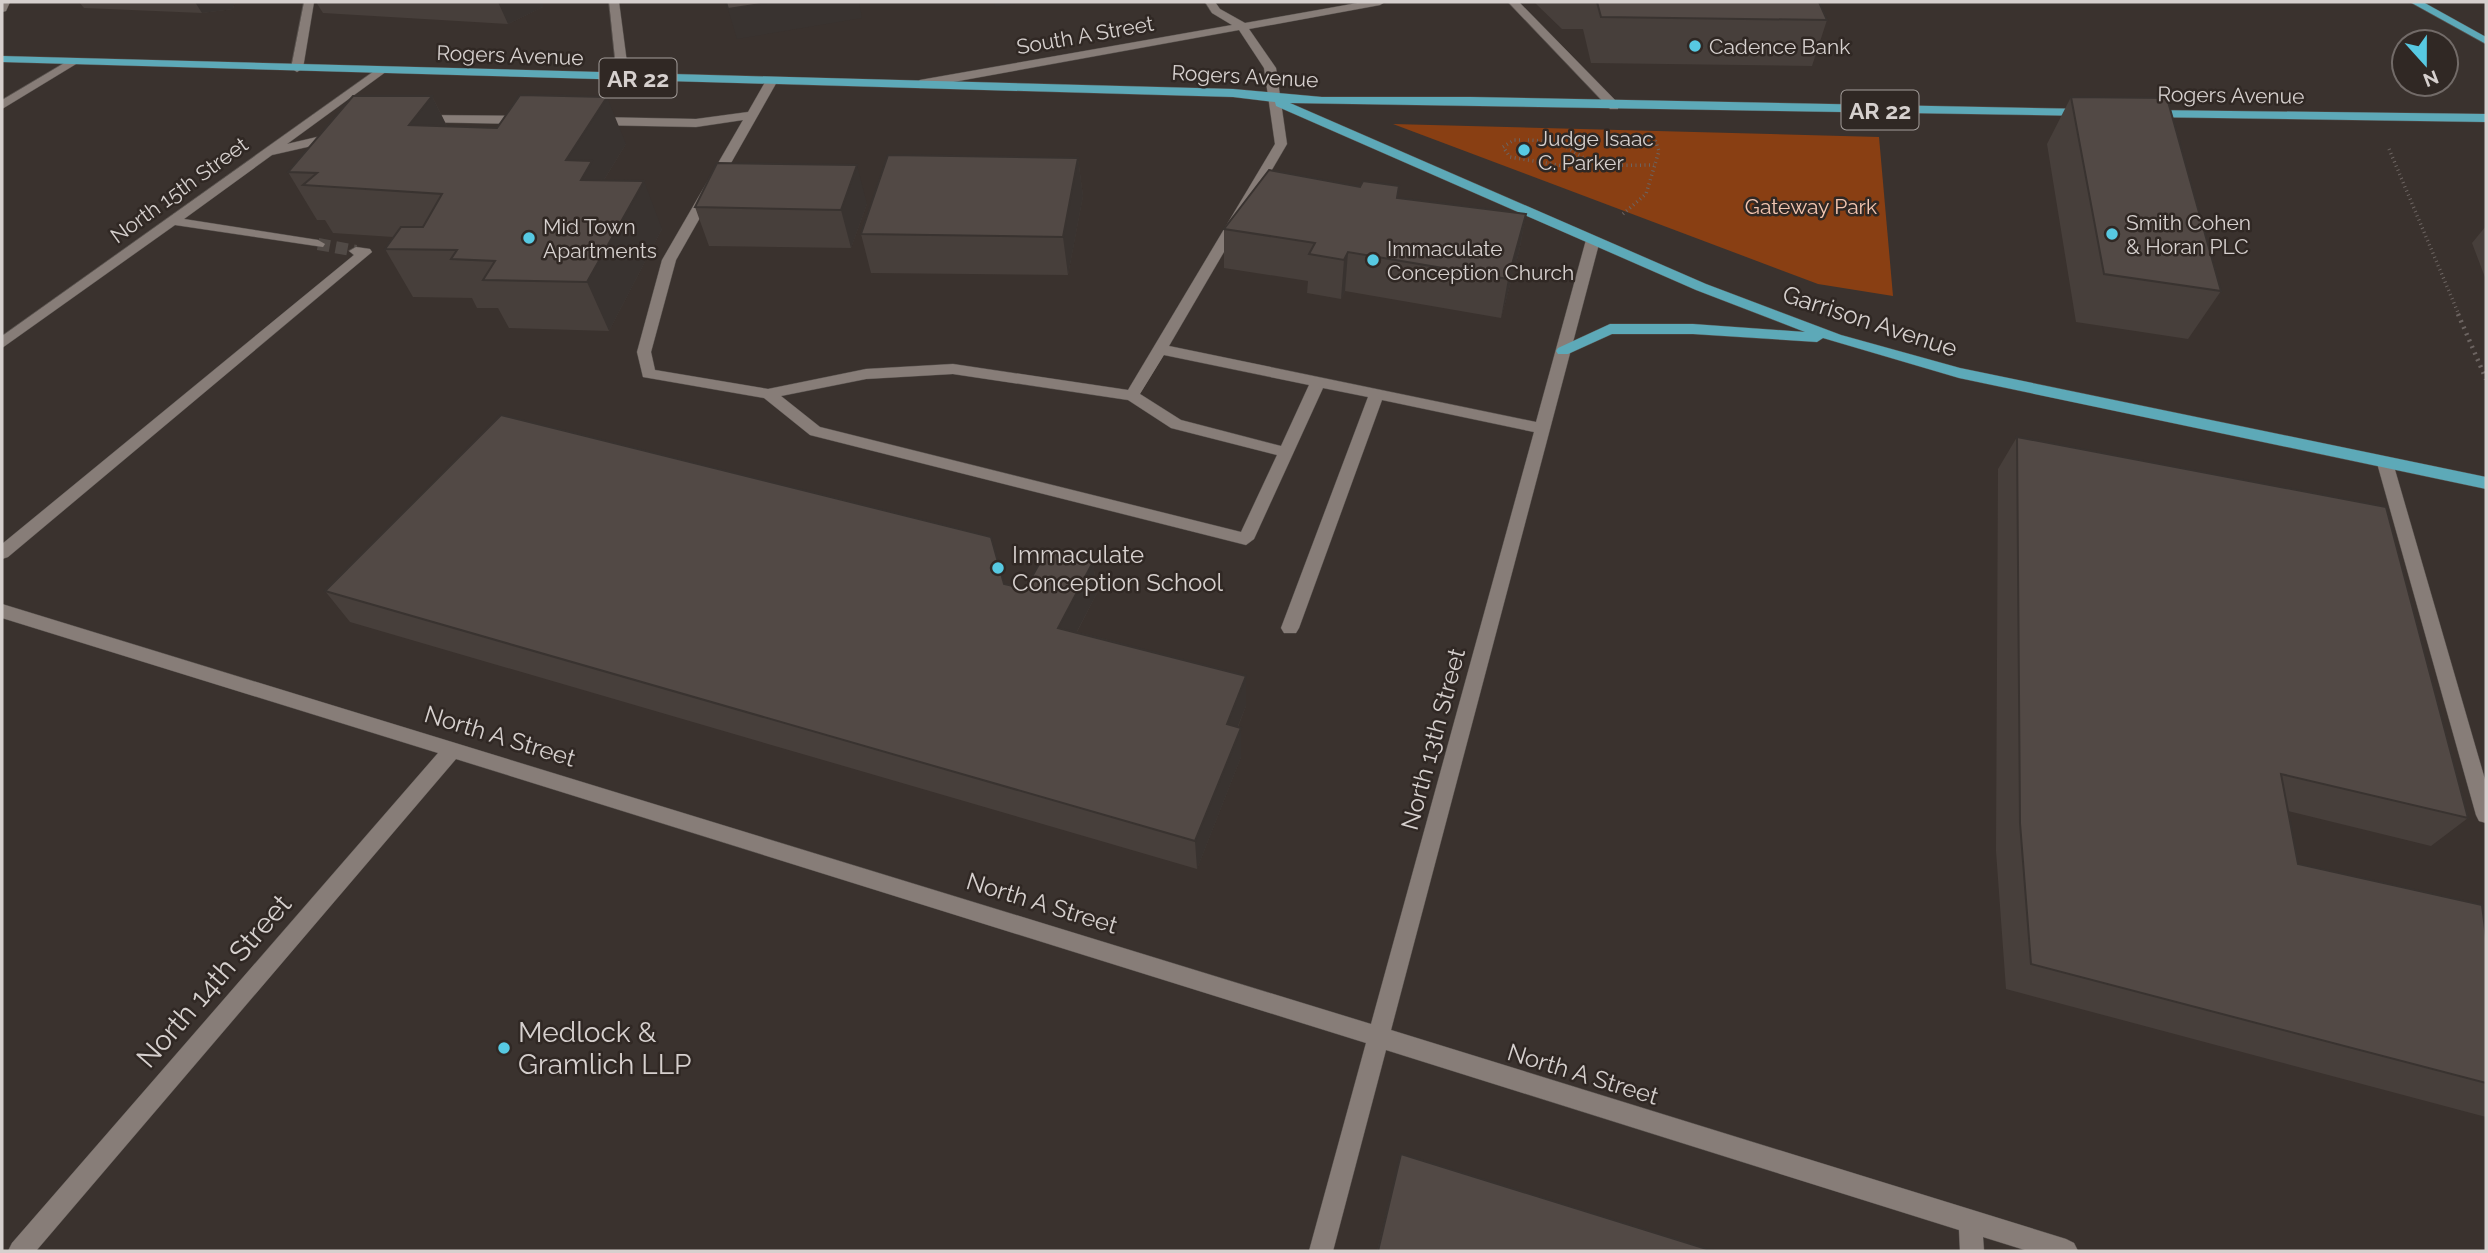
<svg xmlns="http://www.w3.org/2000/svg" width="2488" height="1253" viewBox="0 0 2488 1253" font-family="Raleway,sans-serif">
<rect width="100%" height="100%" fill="#3a322e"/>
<!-- green -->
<path fill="#893f13" d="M1393,124L1879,137L1893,296L1818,284Z"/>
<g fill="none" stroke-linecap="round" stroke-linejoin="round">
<!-- minor-tunnel -->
<path stroke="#514a46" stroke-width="12" stroke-dasharray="12 6" stroke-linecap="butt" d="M318,244L356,251"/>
<defs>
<path id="minor" d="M2,2H10L6,11L2,12Z
M304,2H314L303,68L297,72L291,68Z
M609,2H619L629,78L623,82L617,78Z
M1205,2H1215L1220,9L1245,23L1363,2H1385L1380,5L1249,29L1276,68L1287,144L1169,346L1536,422L1586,240L1593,236L1600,240L1391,1030L2066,1239L2074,1243L2078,1251H2028L1983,1237L1984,1251H1960L1959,1230L1386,1050L1333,1251H1309L1366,1043L456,759L36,1251H8L12,1243L438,753L2,618V604L1371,1024L1534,432L1382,400L1299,628L1296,633H1284L1281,628L1368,397L1323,388L1254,539L1246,545L810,435L764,398L643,377L637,352L662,260L743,120L696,127L595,125L589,121L595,117L696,119L748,112L768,77L778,80L676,260L651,352L655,370L768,389L866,369L953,364L1128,390L1275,144L1264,68L1239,30L920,88L914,84L920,80L1232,25L1212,13ZM1164,355L1309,385L1281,446L1181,420L1140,394ZM953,374L1128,400L1171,428L1277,455L1241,532L820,427L781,396L866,379Z
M1508,2H1519L1618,103V109H1610Z
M71,59L81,61L2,109V100Z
M377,69L387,71L287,144L334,133L338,134V140L272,155L184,219L318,240L325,244L323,247L175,225L2,348V336Z
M420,115L525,116L531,120L525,124L416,122L414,119Z
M356,247L370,249L372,252L8,557L2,559V544L354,255L349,251Z
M2385,457L2393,463L2486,783V823L2479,821L2476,815L2377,463Z"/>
<path id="major" d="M2410,2H2423L2486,37V44Z
M2,56L1233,89L1322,97H1471L2087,109L2093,113L2091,116L1290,103L1706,284L1841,335L1960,368L2486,477V489L1959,378L1823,338L1817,342L1693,334H1612L1568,354H1558L1556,351L1558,348L1610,324H1693L1805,332L1696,290L1276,106L1275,102L1233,97L2,62Z
M2150,110L2486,114V122L2146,117V111Z"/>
</defs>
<!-- minor casing -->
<use href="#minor" stroke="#57514d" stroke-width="1"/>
<!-- major casing -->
<use href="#major" stroke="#57514d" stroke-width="1"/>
<!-- path-far1 -->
<path stroke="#6c6461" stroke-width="3.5" stroke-dasharray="1 3.5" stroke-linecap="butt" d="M1520,140H1514L1503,147L1510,157L1563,166L1654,165
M1528,140L1558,142L1597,166
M2389,149L2459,315
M1623,214L1646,194L1659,151L1654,137"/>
<!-- path -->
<path stroke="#6c6461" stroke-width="4.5" stroke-dasharray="2 5" stroke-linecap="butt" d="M2458,314L2486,379"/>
<!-- minor -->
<use href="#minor" fill="#877d78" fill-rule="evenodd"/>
<!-- major -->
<use href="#major" fill="#5da9b8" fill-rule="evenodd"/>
</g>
<!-- wall -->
<path fill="#473f3b" d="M79,2H235L233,9L202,13L84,8Z
M316,2H543V7L508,24L323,13Z
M1534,2H1819L1827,20L1812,66L1591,63L1583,29H1562Z
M432,96L447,126L626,144L604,180L662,229L609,331L509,328L498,308H477L472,298L413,297L385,249L393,237L333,233L325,220H317L288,172Z
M2071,97L2221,291L2188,339L2076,322L2047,144Z
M1078,158L1083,196L1068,275L871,273L861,234Z
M1398,198L1526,214L1519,252L1501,318L1345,291L1341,299L1307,293L1308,281L1224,268V229Z
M867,204L851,248L709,246L695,207Z
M2486,226V280L2472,243Z
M2017,437L2468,818L2431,846L2288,811L2298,864L2486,938V1117L2006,989L1996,851L1998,469Z
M1093,562L1097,593L1077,632L1246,676V706L1238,727L1241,757L1197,869L350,622L325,591L1004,584L1025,589Z
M1401,1154L1713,1251H1377Z"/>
<!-- shaded-wall -->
<path fill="#393330" d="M195,2H235L233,9L202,13Z
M498,2H543V7L508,24Z
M773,2H859L862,18L737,39L728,9Z
M994,2H1027L995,7Z
M432,96L455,143L409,125Z
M607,97L626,144L602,183V228L566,160Z
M1078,158L1083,196L1068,275L1063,237Z
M857,165L867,204L851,248L841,210Z
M644,181L662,229L609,331L587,282Z
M1526,214L1519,252L1501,318L1508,279Z
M1348,252L1345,291L1341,299L1344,260Z
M1093,562L1097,593L1063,658L1058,628Z
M1246,676V706L1227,753V724Z
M1241,728V757L1197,869L1195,841Z"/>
<!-- building -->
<path fill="#524945" stroke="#393330" stroke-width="2" d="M726,2H773L728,9Z
M1597,2H1819L1827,20L1601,17Z
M520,95L607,97L566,160L592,161L581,180L644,181L587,282L483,280L495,261L451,259L457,250L385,249L401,227H423L442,194L303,185L317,173L288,172L353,96H432L409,125L497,128Z
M2071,97L2167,98L2221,291L2104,274Z
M888,155L1078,158L1063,237L861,234Z
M717,163L857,165L841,210L695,207Z
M1269,170L1360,187L1363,181L1399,186L1397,198L1526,214L1508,279L1348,252L1344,260L1309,254L1315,243L1224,229Z
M501,415L991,537L1004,584L1025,589L1047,550L1093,562L1058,628L1246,676L1227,724L1241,728L1195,841L325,591Z
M2017,437L2386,507L2468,818L2281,774L2298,864L2482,905L2486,938V1083L2031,964L2020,823Z
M1401,1154L1713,1251H1378Z"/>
<!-- markers -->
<g fill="#57c9e2" stroke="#302824" stroke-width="2.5">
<circle cx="1695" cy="46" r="7"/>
<circle cx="1524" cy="150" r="7"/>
<circle cx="2112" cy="234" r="7"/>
<circle cx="529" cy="238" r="7"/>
<circle cx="1373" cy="260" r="7"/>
<circle cx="998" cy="568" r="7"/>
<circle cx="504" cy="1048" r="7"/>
</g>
<g text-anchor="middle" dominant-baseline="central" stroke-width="5" stroke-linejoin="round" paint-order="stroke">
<!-- far-street labels -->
<g font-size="21" fill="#d6d0ce" stroke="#302824">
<text transform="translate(1085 35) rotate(-10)">South A Street</text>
<text transform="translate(510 55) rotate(2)">Rogers Avenue</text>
<text transform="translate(1245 76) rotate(3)">Rogers Avenue</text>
<text transform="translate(2231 95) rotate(1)">Rogers Avenue</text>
<text transform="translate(179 190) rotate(-36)">North 15th Street</text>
</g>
<!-- far-poi labels -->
<g font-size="21" fill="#d6d0ce" stroke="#302824" text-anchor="start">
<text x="1709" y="46">Cadence Bank</text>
<text x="1538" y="138">Judge Isaac<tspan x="1538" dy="24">C. Parker</tspan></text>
<text x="2126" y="222">Smith Cohen<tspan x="2126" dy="24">&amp; Horan PLC</tspan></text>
<text x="543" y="226">Mid Town<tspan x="543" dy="24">Apartments</tspan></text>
<text x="1387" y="248">Immaculate<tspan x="1387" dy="24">Conception Church</tspan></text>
</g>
<!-- far-park labels -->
<g font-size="21" fill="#f3c6b1" stroke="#302824">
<text x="1811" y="206">Gateway Park</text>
</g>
<!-- shield labels -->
<g fill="#302824" stroke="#a49e9b" stroke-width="2">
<rect x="599.5" y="58.5" width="77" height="39" rx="5"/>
<rect x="1841.5" y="90.5" width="77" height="39" rx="5"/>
</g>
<g font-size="23" font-weight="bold" fill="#d6d0ce">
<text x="638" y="78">AR 22</text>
<text x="1880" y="110">AR 22</text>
</g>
<!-- street labels -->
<g font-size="24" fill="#d6d0ce" stroke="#302824">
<text transform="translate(1870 321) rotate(18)">Garrison Avenue</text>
<text transform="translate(500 736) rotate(17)">North A Street</text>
<text transform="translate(1433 739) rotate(-75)">North 13th Street</text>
<text transform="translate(1042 903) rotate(17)">North A Street</text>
<text transform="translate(1583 1074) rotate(17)">North A Street</text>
</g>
<!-- poi labels -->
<g font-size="24" fill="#d6d0ce" stroke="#302824" text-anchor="start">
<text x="1012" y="554">Immaculate<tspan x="1012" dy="28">Conception School</tspan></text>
</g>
<!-- near-street labels -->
<g font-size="28" fill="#d6d0ce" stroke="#302824">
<text transform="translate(214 981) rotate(-49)">North 14th Street</text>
</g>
<!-- near-poi labels -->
<g font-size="28" fill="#d6d0ce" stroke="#302824" text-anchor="start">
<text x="518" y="1032">Medlock &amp;<tspan x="518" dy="32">Gramlich LLP</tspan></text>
</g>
</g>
<!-- border -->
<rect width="2488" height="1253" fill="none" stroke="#d6d0ce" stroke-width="7"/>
<!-- north arrow -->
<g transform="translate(2425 63) rotate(159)"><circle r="33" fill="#302824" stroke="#726b68" stroke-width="2"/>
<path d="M0-5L12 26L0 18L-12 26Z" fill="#57c9e2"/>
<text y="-10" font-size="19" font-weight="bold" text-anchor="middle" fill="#d6d0ce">N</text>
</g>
</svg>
